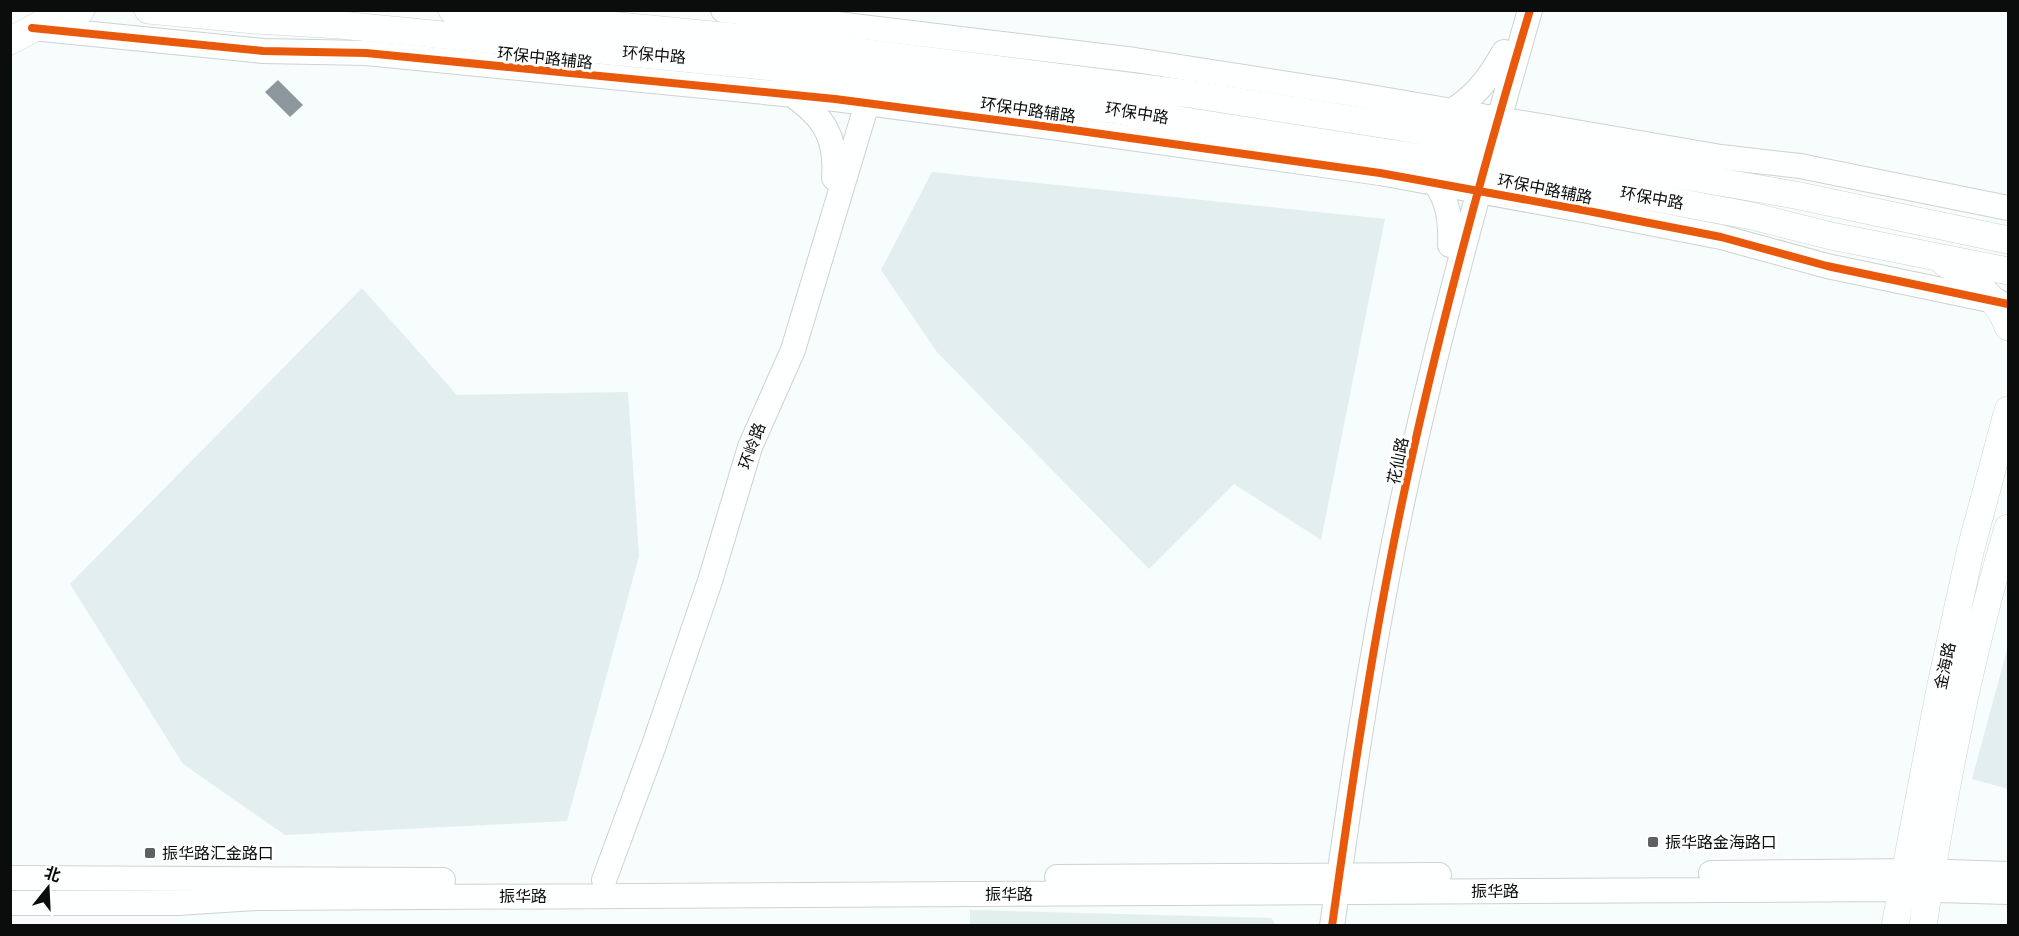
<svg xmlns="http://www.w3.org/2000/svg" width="2019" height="936" viewBox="0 0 2019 936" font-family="Cabin,'Noto Sans SC',sans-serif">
<rect width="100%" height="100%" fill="#f7fcfc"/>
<!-- built -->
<path fill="#e3eeef" d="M932,172L1385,219L1321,540L1234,484L1149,569L937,352L881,270Z
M362,288L457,395L628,392L639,556L567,821L285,835L183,764L70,584Z
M2008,646V789L1972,779Z
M970,910L1271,918L1276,925H970Z"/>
<!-- building -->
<path fill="#8c989d" d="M278,80L303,105L290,117L265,92Z"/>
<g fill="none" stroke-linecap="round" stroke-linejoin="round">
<defs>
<path id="secondary" d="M723,10L1135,60L1353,94L1721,157L1800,166L2008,208
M32,28L263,51L366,53L835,99L1066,129L1380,173L1588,211L1721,237L1827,266L1999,302
M791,94C824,117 837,137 834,178
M1445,115C1474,99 1488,80 1504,52
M1495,133L1530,10
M1428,175C1448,195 1451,218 1450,245
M1711,873L1920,871L2008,874
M1057,877L1439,875
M10,878L443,880
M604,880L654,745L710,581L750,447L793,350L872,87
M10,903H177L257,898L1902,889L2008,892
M1332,926C1349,806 1366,686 1389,568C1414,436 1448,305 1483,176"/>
<path id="primary" d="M148,10L255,20L340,25L764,66L1108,109L1536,176L1752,216L1831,236L2008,271
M452,10L765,40L1190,94L1394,126L1795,195L2008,240
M10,41L49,20L81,10
M1945,263C1971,280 1998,296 2008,327
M1895,926L1939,694L1970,552L2008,410
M1923,926C1944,791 1969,658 2008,528"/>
</defs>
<!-- secondary casing -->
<use href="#secondary" stroke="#ced2d2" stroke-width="26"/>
<!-- primary casing -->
<use href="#primary" stroke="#ced2d2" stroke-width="28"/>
<!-- secondary -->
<use href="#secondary" stroke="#feffff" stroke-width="24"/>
<!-- primary -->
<use href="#primary" stroke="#feffff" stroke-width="27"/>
<defs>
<path id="cycleway" d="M32,28L263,51L366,53L835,99L1066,129L1380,173L1588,211L1721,237L1827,266L2008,304
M1332,926C1349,806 1366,686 1389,567C1425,379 1475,194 1530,10"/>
</defs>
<!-- cycleway casing -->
<use href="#cycleway" stroke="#fff" stroke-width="11"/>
<!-- cycleway -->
<use href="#cycleway" stroke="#e8590c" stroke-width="8"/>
</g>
<!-- markers -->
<g fill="#5e6161" stroke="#fff" stroke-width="2">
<rect x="1647" y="836" width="12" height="12" rx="3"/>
<rect x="144" y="847" width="12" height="12" rx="3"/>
</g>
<g text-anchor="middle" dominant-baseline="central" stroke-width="6" stroke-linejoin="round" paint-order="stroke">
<!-- street labels -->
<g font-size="16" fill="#0b0d0d" stroke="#fff">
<text transform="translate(654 55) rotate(5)">环保中路</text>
<text transform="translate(545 58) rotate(6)">环保中路辅路</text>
<text transform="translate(1028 110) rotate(8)">环保中路辅路</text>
<text transform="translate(1137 113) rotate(9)">环保中路</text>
<text transform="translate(1545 189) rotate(11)">环保中路辅路</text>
<text transform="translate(1652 198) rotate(10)">环保中路</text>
<text transform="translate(752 446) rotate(-70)">环岭路</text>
<text transform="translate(1398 461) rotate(-78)">花仙路</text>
<text transform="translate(1945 666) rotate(-78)">金海路</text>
<text x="1495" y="891">振华路</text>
<text x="1009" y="894">振华路</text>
<text x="523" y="896">振华路</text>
</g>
<!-- poi labels -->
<g font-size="16" fill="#0b0d0d" stroke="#fff" text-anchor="start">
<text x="1665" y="842">振华路金海路口</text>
<text x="162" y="853">振华路汇金路口</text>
</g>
</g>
<!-- border -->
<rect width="2019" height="936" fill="none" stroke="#0b0d0d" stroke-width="24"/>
<!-- north arrow -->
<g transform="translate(48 888) rotate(18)" stroke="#ffffff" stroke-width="4.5" paint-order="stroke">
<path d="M0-4.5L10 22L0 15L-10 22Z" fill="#0b0d0d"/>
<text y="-9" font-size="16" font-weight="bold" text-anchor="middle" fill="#0b0d0d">北</text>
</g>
</svg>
